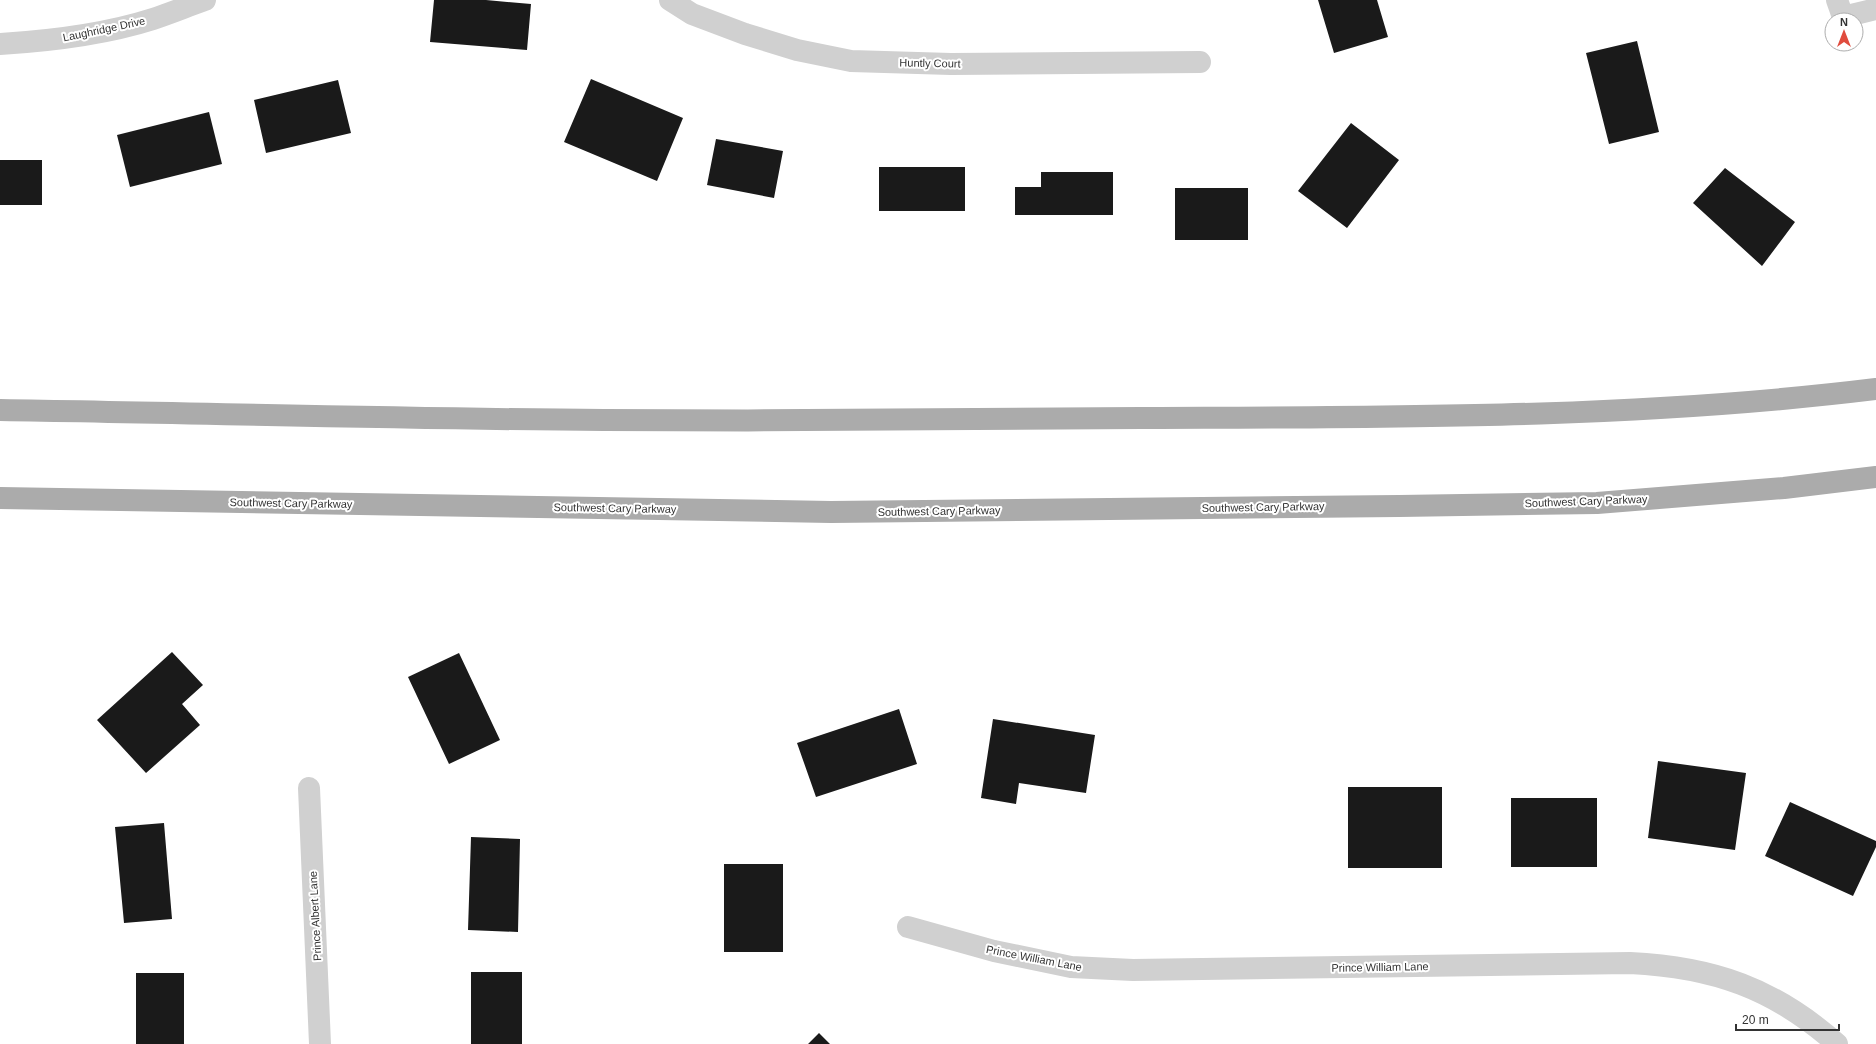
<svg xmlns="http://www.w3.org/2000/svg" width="1876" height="1044" viewBox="0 0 1876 1044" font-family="Arial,sans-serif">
<rect width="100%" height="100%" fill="#fff"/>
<!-- building -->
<path fill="#1a1a1a" d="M434,0H486L531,4L527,50L430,42Z
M1318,0H1377L1388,37L1334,53Z
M1637,41L1659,132L1609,144L1586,53Z
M591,79L683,118L657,181L564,142Z
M338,80L351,133L266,153L254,100Z
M209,112L222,164L130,187L117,135Z
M1351,123L1399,160L1347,228L1298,191Z
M716,139L783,151L774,198L707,185Z
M0,160H42V205H0Z
M879,167H965V211H879Z
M1725,168L1795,222L1762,266L1693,203Z
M1041,172H1113V215H1015V187H1041Z
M1175,188H1248V240H1175Z
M172,652L203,685L182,704L200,725L146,773L97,720Z
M459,653L500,740L449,764L408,677Z
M899,709L917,764L816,797L797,743Z
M993,719L1095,735L1086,793L1019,783L1016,804L981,798Z
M1658,761L1746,773L1735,850L1648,838Z
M1348,787H1442V868H1348Z
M1511,798H1597V867H1511Z
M1790,802L1876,841V847L1853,896L1765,856Z
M164,823L172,919L124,923L115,827Z
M471,837L520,839L518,932L468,930Z
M724,864H783V952H724Z
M471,972H522V1044H471Z
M136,973H184V1044H136Z
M819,1033L830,1044H808Z"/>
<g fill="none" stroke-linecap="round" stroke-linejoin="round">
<!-- street -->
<path stroke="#d0d0d0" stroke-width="22" d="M670,0L692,14L745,34L797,50L851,61L951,64L1200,62
M1837,0L1843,17L1876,9
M0,44C49,41 106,34 153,19C171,13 188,6 205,0
M309,788L320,1044
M908,927L994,951L1071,967L1133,970L1630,963C1713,967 1774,988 1837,1044"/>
<!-- primary -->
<path stroke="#ababab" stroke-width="22" d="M0,410C201,413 402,419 604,420C783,421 962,420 1141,418C1386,417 1632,419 1876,389
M0,498L831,512L1399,506L1597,503L1784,488L1876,477"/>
</g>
<g text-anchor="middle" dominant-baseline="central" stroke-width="4" stroke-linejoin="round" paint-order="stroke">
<!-- street labels -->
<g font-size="11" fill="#333" stroke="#fff">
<text transform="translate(104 29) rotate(-12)">Laughridge Drive</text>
<text transform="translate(930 63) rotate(1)">Huntly Court</text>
<text transform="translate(1586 501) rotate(-2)">Southwest Cary Parkway</text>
<text transform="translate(291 503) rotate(1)">Southwest Cary Parkway</text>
<text transform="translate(1263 507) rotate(-1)">Southwest Cary Parkway</text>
<text transform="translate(615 508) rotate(1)">Southwest Cary Parkway</text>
<text transform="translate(939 511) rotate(-1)">Southwest Cary Parkway</text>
<text transform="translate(315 916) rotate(-93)">Prince Albert Lane</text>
<text transform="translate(1034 958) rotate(11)">Prince William Lane</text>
<text transform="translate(1380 967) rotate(-1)">Prince William Lane</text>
</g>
</g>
<!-- north arrow -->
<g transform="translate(1844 32)"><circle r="19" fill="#ffffff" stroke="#adadad"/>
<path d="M0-3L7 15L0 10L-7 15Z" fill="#e04c3e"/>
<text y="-6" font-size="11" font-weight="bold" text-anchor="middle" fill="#333333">N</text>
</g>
<!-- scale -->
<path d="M1736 1024v6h103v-6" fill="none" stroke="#333333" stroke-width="2"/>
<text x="1742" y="1024" font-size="12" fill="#333333" stroke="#ffffff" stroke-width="3" paint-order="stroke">20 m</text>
</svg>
